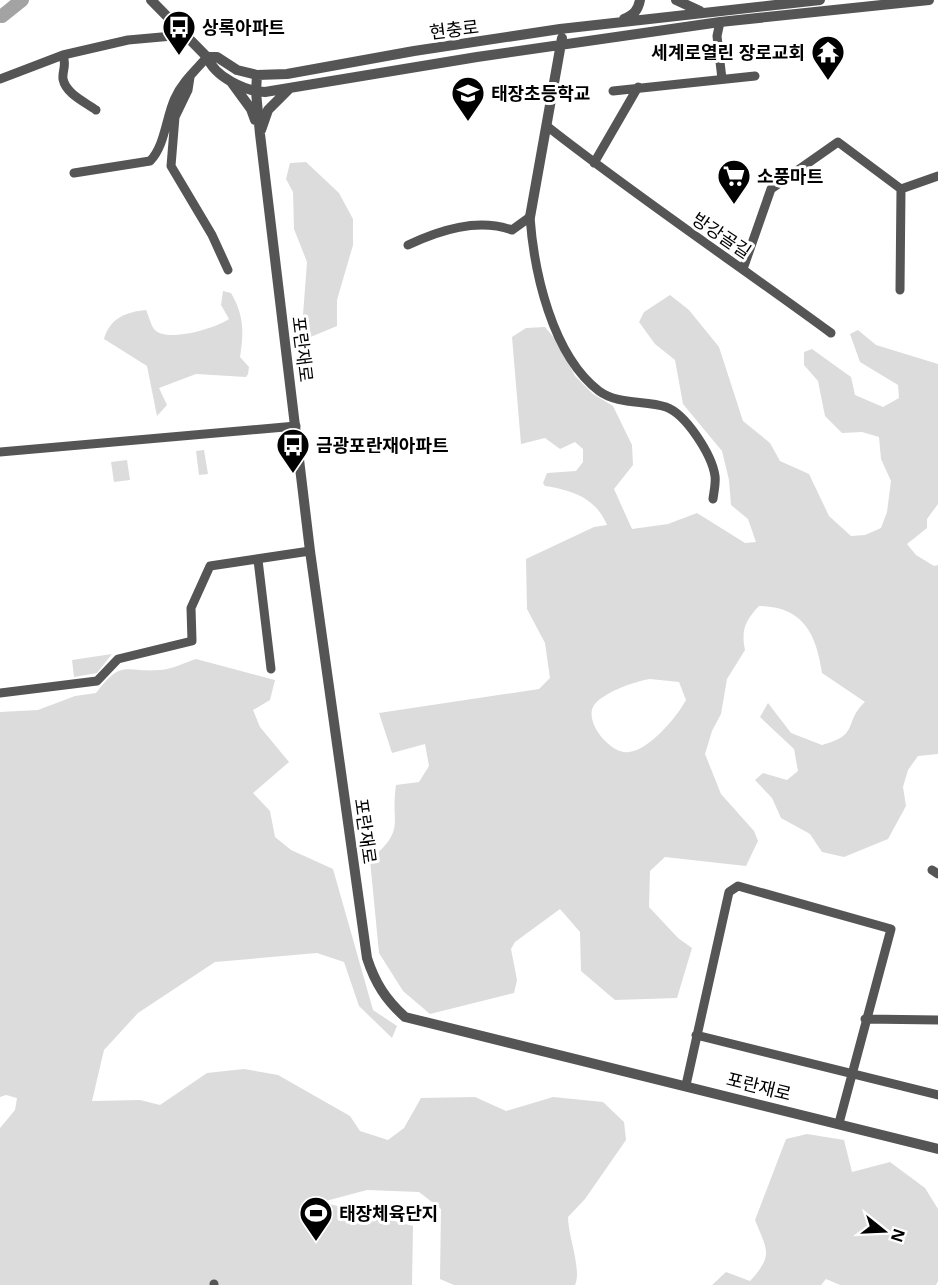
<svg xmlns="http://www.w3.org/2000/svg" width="938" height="1285" viewBox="0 0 938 1285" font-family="'Noto Sans','Noto Sans KR',sans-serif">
<rect width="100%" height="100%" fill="#fff"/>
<!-- green -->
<path fill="#dcdcdc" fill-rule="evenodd" d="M306,162L339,193L353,219V245L337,300V326L301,341L307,262L294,229L293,192L286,179L290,163Z
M223,291L231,293C244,315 244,332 240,357L249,367L248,374L246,377L196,374L159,388L167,405L157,416L147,366L104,339C110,318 126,312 146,310C149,316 151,327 156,331C170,342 216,328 229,319L221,305Z
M670,295L689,310L719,347L743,421L770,443L780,461L809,474L829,516L851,536L865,535L881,528L887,512L891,481L881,459L879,437L862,432L842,433L825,416L818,381L804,365V352L812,349L851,377L855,395L883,407L899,398L898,385L860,362L850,334L858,330L876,345L938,364V504L927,519V528L907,544L916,555L934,566L938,565V754L918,756L908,770L903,787L906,806L888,839L844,857L822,852L810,834L781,818L772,798L755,780L763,773L787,780L798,771L794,749L760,717L768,703L791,733L822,745C861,735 843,722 865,702L822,673C816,633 803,607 759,606C745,621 741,630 745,650L727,679L721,714L712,731L705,754L721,794L754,831L758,841L746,866L665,857L650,871L649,907L678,938L692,948L677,998L615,1000L581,971L580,932L560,909L515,942L511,949L517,980L514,993L430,1014L403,991L379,953L370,860C407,828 390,825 396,785L419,782L429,766L425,744L392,753L379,713L539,689L550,678L545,643L527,609L526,559L594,527L607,525C596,498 572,490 545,486L543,483L547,473L576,471L583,462V449L575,442L560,449L545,438L521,444L512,337L526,328L545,327L559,344L575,376L593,394L613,406L632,445L633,465L614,489L632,529L668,524L697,513L745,543L756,542L748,519L731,505L729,480L722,451L683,404L675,360L655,344L639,322L644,312ZM650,679L679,682L686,700C677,717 649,750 629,752C612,755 585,724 593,707C599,694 635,681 650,679Z
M204,450L208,474L199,475L196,451Z
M127,460L130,480L114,482L111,462Z
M112,654L97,673L74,677L72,660Z
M196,659L275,680L270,700L253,710L260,727L289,762L253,793L270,811L275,837L291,850L333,869L373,1010L397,1026L392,1038L359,1006L344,962L317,953L215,962L138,1013L104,1050L92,1101L140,1100L160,1105L207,1073L244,1069L278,1075L350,1116L360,1131L388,1140L404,1128L421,1098L475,1097L506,1111L553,1097L603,1102L624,1122L626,1140L585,1199L568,1217C568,1236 582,1270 575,1285H454L440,1279L441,1209L419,1192L367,1190L322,1202L413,1226L412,1285H0V1128L15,1110L17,1098L6,1095L0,1097V712L38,710L75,696L96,693C123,658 123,673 160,670C172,669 184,663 196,659Z
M807,1134L844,1140L852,1172L890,1162L925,1188L938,1209V1281L936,1285H840L826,1279L821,1285H712L726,1272L750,1281C774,1255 767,1250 755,1220L786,1139Z"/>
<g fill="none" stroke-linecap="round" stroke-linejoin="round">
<!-- stream -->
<path stroke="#a3a3a3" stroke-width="2" d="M0,15L2,16"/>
<!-- river -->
<path stroke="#a3a3a3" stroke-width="14" d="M2,16L22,0"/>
<!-- minor -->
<path stroke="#555" stroke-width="9" d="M720,22L717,36L722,79
M63,55C67,66 62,70 63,79C66,94 85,102 96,110
M190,77L188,90L175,117L171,166L212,235L228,270
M0,79L63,55L128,40L184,35
M613,91L755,76
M548,127C640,199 737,264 831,333
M594,163L638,87
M74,173L150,161C165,146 166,117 175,98C182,82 196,70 207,57
M901,189L938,176
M530,217C534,272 552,355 599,391C618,405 645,400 666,407C686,414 712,455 715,476C716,483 714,491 713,499
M408,245C440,230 477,218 512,230L530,217
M743,269L771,189L838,142L901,189
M900,290L901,189
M0,452L296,426
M258,560L271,669
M0,693L97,681L118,659L192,641L191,608L210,566L310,551
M932,870L938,874
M865,1019L938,1020
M696,1035L938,1095
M686,1085L729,892L738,886L891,929L839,1123
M214,1285V1284"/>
<!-- tertiary -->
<path stroke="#555" stroke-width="10" d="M151,0L207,57C215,77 244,91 265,92L477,57L720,22L929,0
M676,0L700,11
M624,19C634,15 638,10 640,0
M207,57H217L237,70L257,75L287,74L414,51L560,29L820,0
M257,75L256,92L260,134L310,551L367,958C375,983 386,1000 405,1017L938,1149
M232,83L251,109L255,120
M261,130L268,110L289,89
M530,217L562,38"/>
</g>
<!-- icons -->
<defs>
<symbol id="bus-pin" viewBox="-11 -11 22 30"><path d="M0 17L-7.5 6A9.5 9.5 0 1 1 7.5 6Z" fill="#000" stroke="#fff"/><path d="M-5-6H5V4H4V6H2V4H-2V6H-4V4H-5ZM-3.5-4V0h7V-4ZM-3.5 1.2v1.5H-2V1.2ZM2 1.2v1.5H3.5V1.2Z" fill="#fff"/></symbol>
<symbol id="temple-pin" viewBox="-11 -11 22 30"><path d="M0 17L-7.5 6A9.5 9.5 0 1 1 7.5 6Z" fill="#000" stroke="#fff"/><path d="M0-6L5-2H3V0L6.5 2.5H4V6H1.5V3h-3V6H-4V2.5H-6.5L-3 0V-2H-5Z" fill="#fff"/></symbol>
<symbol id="school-pin" viewBox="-11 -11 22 30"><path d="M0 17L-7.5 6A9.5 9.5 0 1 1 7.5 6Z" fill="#000" stroke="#fff"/><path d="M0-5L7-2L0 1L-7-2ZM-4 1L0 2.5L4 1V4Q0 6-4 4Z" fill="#fff"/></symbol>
<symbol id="supermarket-pin" viewBox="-11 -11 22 30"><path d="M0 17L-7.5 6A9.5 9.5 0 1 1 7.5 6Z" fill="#000" stroke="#fff"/><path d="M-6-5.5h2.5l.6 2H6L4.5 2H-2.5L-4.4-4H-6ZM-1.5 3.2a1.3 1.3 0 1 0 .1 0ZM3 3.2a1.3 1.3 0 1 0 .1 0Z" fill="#fff"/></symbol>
<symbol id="stadium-pin" viewBox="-11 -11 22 30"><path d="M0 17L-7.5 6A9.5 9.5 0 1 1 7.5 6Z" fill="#000" stroke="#fff"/><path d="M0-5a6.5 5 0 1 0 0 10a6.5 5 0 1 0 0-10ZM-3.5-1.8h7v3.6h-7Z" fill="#fff"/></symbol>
</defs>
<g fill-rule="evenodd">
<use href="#bus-pin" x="160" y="8" width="38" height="52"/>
<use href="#temple-pin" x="809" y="33" width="38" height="52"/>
<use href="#school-pin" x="449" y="74" width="38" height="52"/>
<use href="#supermarket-pin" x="715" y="157" width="38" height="52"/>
<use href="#bus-pin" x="274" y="426" width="38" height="52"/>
<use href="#stadium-pin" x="297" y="1194" width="38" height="52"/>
</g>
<g text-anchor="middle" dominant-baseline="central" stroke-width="6" stroke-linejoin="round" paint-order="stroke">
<!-- poi labels -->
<g font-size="18" font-weight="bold" fill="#000" stroke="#fff" text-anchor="start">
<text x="202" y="27">상록아파트</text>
<text x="805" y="52" text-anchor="end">세계로열린 장로교회</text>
<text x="491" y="93">태장초등학교</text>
<text x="757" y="176">소풍마트</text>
<text x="316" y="445">금광포란재아파트</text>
<text x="339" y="1213">태장체육단지</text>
</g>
<!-- street labels -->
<g font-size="18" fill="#000" stroke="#fff">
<text transform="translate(454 29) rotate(-7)">현충로</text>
<text transform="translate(722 235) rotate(34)">방강골길</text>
<text transform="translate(303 349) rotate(83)">포란재로</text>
<text transform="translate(366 831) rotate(82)">포란재로</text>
<text transform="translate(759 1086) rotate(14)">포란재로</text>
</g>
</g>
<!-- north arrow -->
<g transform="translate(884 1231) rotate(108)" stroke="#ffffff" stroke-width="4.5" paint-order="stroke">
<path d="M0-4.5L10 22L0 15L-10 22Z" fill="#000000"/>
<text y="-9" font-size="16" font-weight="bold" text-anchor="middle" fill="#000000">N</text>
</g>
</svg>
